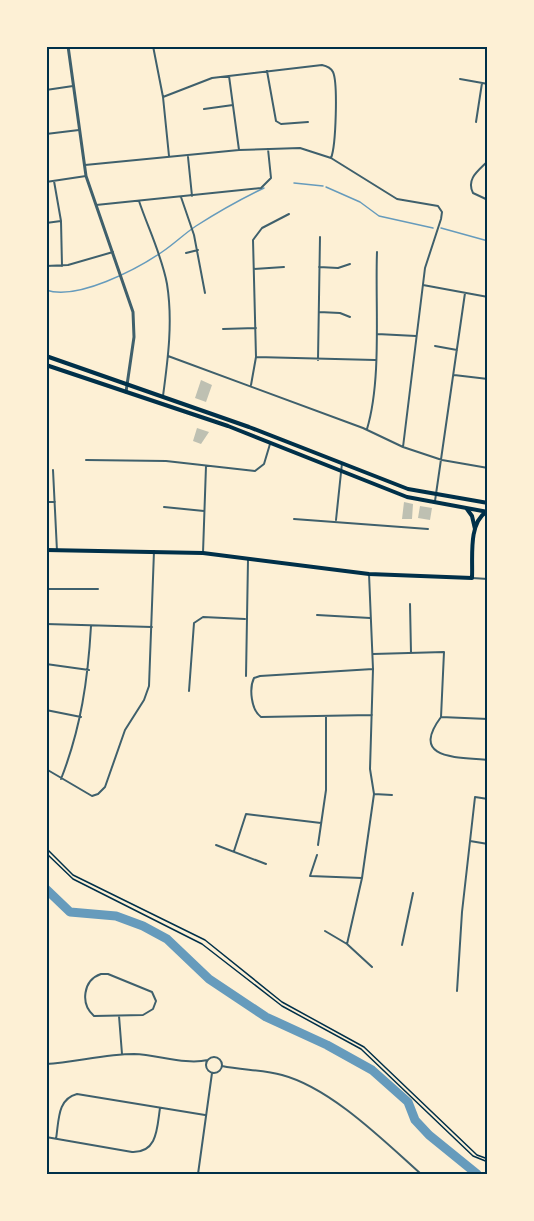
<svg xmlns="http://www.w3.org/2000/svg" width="534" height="1221" viewBox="0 0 534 1221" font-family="'Noto Sans',sans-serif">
<rect width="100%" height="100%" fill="#fdf0d5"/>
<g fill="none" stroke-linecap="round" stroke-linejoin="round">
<!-- stream -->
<path stroke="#669bbc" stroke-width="1.5" d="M294,183L323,186
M326,187L360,202L379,216L433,228
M441,228L488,241
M46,290C77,301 137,269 162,252C174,244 184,234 196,226C218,212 241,199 264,188"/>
<!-- river -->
<path stroke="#669bbc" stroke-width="9" d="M46,889L70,912L116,916L143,926L167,939L209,979L266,1017L327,1045L372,1070L408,1102L415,1120L429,1135L477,1174"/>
</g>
<!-- building -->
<path fill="#bec0b2" d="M201,380L212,385L206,402L195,398Z
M197,428L209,432L201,444L193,441Z
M404,502L413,504L412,519H402Z
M420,506L432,508L430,520L418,518Z"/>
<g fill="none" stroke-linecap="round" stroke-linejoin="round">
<!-- path -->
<path stroke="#003049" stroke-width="1.5" d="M46,848L73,875L205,940L282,1002L364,1047L477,1155L488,1159
M46,853L73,879L202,944L282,1006L361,1049L473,1156L488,1162"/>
<!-- minor -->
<path stroke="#3f606c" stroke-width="2" d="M153,46L163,97L169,156
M267,71L276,121L281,124L308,122
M229,76L239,150
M460,79L488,84
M46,90L73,86
M163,97L212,78L322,65C327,66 331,68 333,72C338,83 336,146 331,158
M204,109L233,105
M476,122L482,83
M46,134L79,130
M188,157L192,196
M488,161C478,171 466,179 473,193L488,200
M85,165L239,150L300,148L331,158L397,199L438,206L442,212L441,219L425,268L403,447
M54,181L61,221L62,266
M46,182L86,176
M181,197L194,235L205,293
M139,201C148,228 162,256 167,284C173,321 168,359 163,396
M96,205L261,188L271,178L268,149
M46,223L61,221
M186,253L198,250
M46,266L68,265L113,252
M319,267L338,268L350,264
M254,269L284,267
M423,285L488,297
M319,312L340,313L350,317
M223,329L256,328
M377,334L416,336
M435,346L457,350
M168,356L363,428L403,447L442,460L488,468
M256,357L375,360
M318,360L320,237
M454,375L488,379
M251,385L256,357L253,240L262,228L289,214
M367,429C382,379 375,305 377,252
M86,460L166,461L255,471L264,464L270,444
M53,470L57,551
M435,501L465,293
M46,502H55
M164,507L204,511
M294,519L428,529
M336,520L342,463
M203,553L206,466
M472,578L488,579
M46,589H98
M410,604L411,653
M317,615L370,618
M46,624L152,627
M373,654L444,652L441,717L488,719
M46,664L89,670
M246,676L248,560
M189,691L194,623L203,617L245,619
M46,710L81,717
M372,715L261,717C251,710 249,688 254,678L260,676L373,669
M441,717C409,760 458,757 488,760
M46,769L92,796L98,794L105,787L125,730L144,700L149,686L154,551
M61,779C81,728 88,679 91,626
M374,794L392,795
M470,841L488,844
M216,845L266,864
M318,845L326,790V716
M234,851L246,814L321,823
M317,855L310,876L362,878
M325,931L347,944L372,967
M347,944L362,878L374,794L370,769L373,669L369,574
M402,945L413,893
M101,974H108L152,992L156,1001L153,1009L143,1015L94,1016C80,1004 83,980 101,974Z
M457,991L462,912L475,797L488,799
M119,1016L122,1054
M206 1065a8 8 0 1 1 16 0a8 8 0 1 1-16 0Z
M46,1064C76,1062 105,1054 134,1054C159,1055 185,1065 208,1060
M222,1066C241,1070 263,1070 282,1075C331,1088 384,1141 421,1174
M46,1137L132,1152C158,1153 157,1127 160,1108
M56,1139C59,1121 57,1099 77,1094L205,1115
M198,1174L212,1073"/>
<!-- tertiary -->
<path stroke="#3f606c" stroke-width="3" d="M68,46L86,176L133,312L134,337L126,392"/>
<!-- secondary -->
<path stroke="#003049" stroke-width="4" d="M467,509L472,516L475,529
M46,550L203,553L369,574L472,578C473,558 468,524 486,512"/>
<!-- primary -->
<path stroke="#003049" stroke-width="4" d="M46,356L249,427L408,489L488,503
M46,365L228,426L407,497L488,512"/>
</g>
<!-- border -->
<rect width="534" height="1221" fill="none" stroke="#fdf0d5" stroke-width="96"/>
<rect x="48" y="48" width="438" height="1125" fill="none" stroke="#003049" stroke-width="2"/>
</svg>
